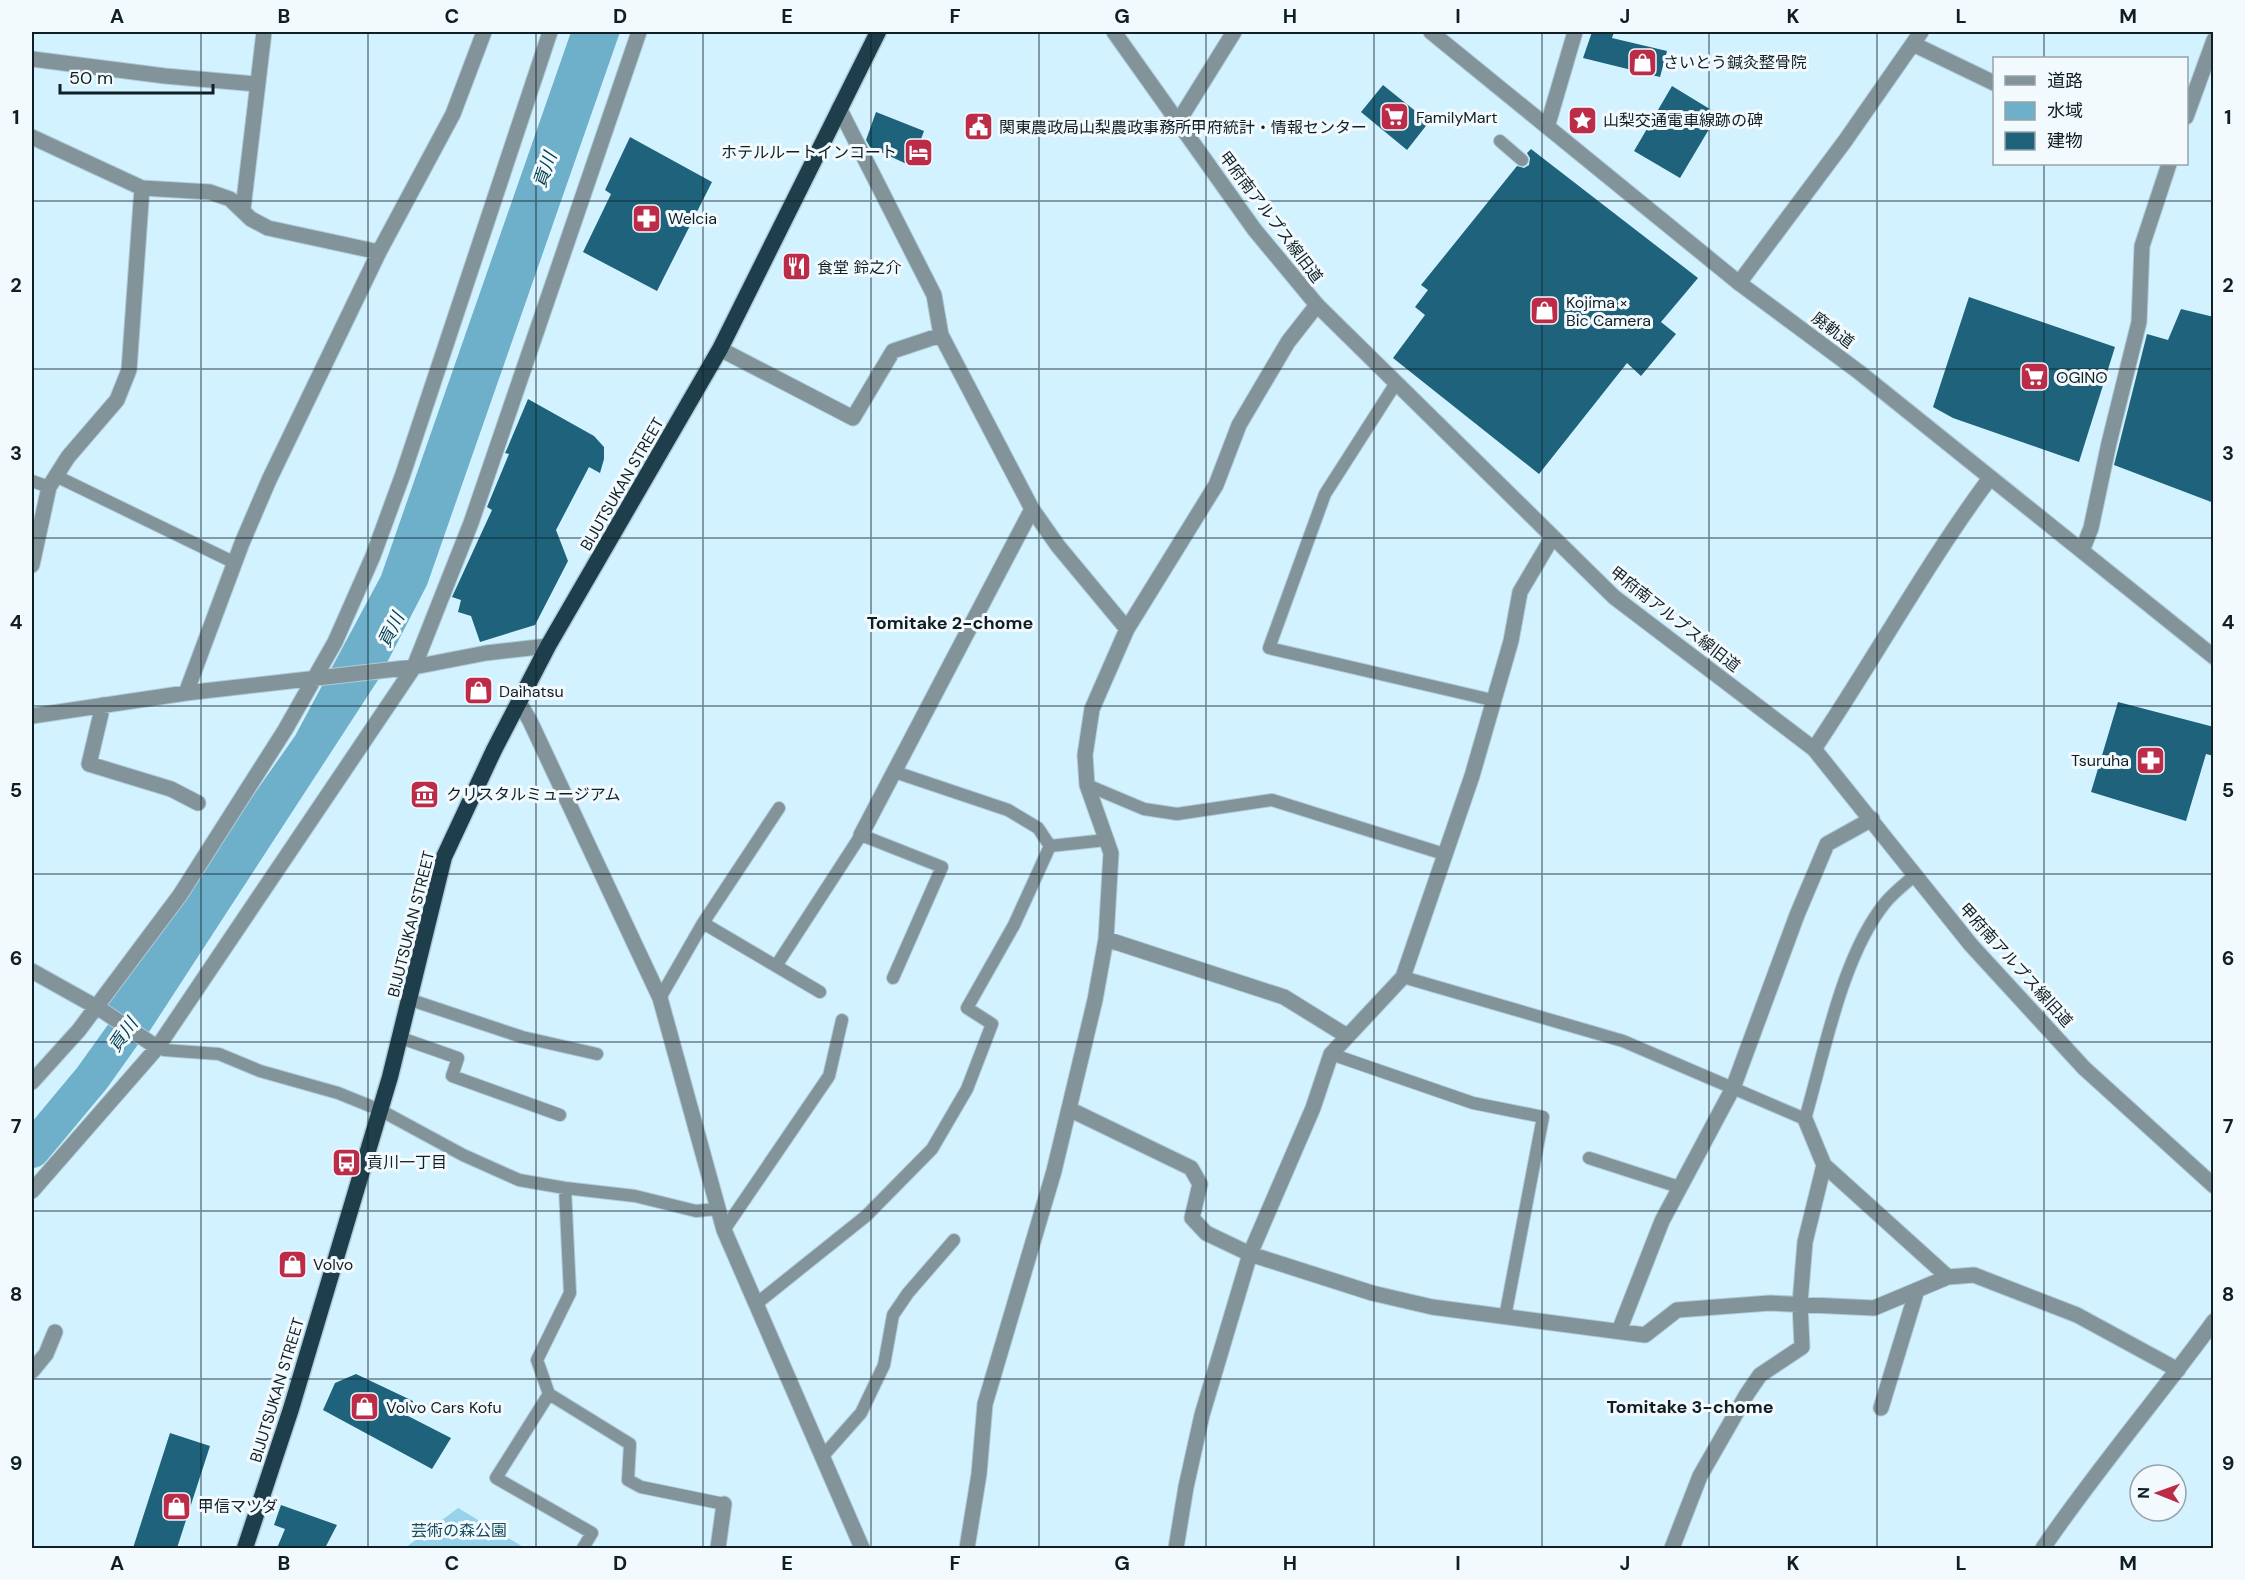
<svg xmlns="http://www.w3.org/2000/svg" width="2245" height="1580" viewBox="0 0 2245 1580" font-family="'DM Sans','Noto Sans JP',sans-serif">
<rect width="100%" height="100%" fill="#d2f2ff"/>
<!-- green -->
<path fill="#96d3eb" d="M458,1508L525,1548H405Z"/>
<!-- water -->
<path fill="#6eafca" d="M571,32H620L427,585L378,680L147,1035L104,1007L295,736L381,576Z"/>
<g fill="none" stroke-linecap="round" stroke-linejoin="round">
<!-- river -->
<path stroke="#6eafca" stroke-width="36" d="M32,1150L92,1078L152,994"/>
</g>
<!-- building -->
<path fill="#1e637b" d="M1592,32H1614L1612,38L1667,51L1660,77L1583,58Z
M1383,85L1429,122L1407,150L1361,112Z
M1672,86L1718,114L1680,178L1634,151Z
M876,112L924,131L911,166L870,147L866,140Z
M630,137L712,182L657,291L583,252L611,194L605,190Z
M1531,149L1698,278L1661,322L1676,334L1641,376L1627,363L1539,474L1393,358L1425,315L1415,307L1428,290L1421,285L1517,166L1524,168L1529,165L1530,158L1527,153Z
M1969,297L2115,347L2079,462L1953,418L1933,407Z
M2181,309L2214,317V503L2114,465L2147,334L2168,340Z
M528,399L594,436L604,447V459L600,473L589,467L556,530L568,561L535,625L480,642L471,616L458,612L461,600L452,597L492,510L487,507L509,454L505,453L507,449Z
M2118,702L2214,727V756L2206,754L2186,821L2091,792Z
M356,1374L413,1401L408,1416L451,1438L432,1469L323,1410L335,1383Z
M170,1433L210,1446L177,1548H133Z
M281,1505L337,1525L325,1548H277L285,1529L274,1525Z"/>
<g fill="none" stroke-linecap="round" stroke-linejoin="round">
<defs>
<path id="service" d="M1500,141L1522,160
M1396,383L1325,494L1269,648L1492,700
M56,476L235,563
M32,481L49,487
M895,772L1008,810L1038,828L1050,846
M1087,785L1144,809L1177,814L1272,800L1444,854
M703,923L820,992
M776,966L861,835L942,867L893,978
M1403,977L1623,1041L1805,1119C1824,1054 1842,956 1885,903C1893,893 1905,884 1915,875
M660,998L703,923L779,808
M411,1000L522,1037L597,1054
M401,1038L458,1058L452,1076L560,1115
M152,1044L164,1050L219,1054L260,1071L338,1093L380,1110L463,1155L519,1180L565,1188L635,1196L696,1211L717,1209
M1331,1054L1473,1103L1543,1117L1505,1317
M1589,1158L1679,1187
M565,1188L570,1293L537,1360L549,1394L630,1444L628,1480L641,1487L724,1504
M724,1230L829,1076L842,1020
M756,1304L866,1216L932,1149L967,1089L992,1024L967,1008L1014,925L1050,846L1106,840
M549,1394L496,1478L592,1533L583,1548
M822,1457L861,1413L884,1365L893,1315L908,1293L954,1240"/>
<path id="minor" d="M1913,44L1994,83
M32,59L165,76L257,84
M839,108L934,295L941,335L1032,509L1058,546L1127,629
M2186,117L2214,40
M1178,122L1234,32
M1548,124L1575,32
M32,137L142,188L210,192L230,199L251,219L268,228L379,252
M243,209L264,32
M1739,283L1845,141L1921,32
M720,349L853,418L893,351L941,335
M2082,551L2091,528L2109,443L2139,322L2142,246L2169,164
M32,565L49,487L68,457L117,400L129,370L142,188
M186,693L242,543L269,480L379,252L453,114L484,32
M520,704L530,721L660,998L724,1230L862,1548
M103,705L89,764L171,789L198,803
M32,716L186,693L414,667L486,653L548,646
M1814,749C1874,660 1926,564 1990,478
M861,835L1032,509
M1106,939L1284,997L1347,1036
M32,971L100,1009L152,1044
M32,1082L79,1030L180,895L285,730L335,642L373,556L403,474L550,32
M1069,1109L1191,1168L1200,1184L1192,1218L1206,1233L1250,1254L1372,1293L1432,1307L1645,1335L1677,1310L1770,1303L1874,1308L1948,1277L1974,1275L2077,1315L2178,1370
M1805,1119L1824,1165L1948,1277
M32,1191L157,1048L414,667L471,523L639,32
M1619,1331L1662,1221L1733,1088L1797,915L1827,844L1872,819
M32,1371L46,1354L55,1332
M1881,1408L1917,1290
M718,1548L724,1504
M967,1548L979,1474L985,1404L1054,1171L1095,1000L1106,939L1111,853L1087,785L1085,755L1092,709L1127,629L1216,485L1239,425L1288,342L1317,305
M1176,1548L1186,1487L1202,1415L1250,1254L1313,1108L1331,1054L1403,977L1472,776L1511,641L1520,592L1552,538
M1672,1548L1700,1476L1747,1394L1760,1375L1802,1347L1800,1303L1805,1242L1824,1165
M2043,1548C2096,1470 2158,1398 2214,1321"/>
<path id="tertiary" d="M1114,32L1254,229L1317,305L1614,597L1814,749L1971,945L2084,1068L2214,1186
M1431,32L1739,283L1859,372L2214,657"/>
<path id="trunk" d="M245,1548L291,1409L390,1077L444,857L494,750L548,646L720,349L878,32"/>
</defs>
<!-- service casing -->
<use href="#service" stroke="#afccd8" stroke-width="14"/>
<!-- minor casing -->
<use href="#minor" stroke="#afccd8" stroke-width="17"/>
<!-- tertiary casing -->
<use href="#tertiary" stroke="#afccd8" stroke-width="17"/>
<!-- trunk casing -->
<use href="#trunk" stroke="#afccd8" stroke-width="19"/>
<!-- service -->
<use href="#service" stroke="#83939a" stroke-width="12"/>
<!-- minor -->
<use href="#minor" stroke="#83939a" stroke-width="15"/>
<!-- tertiary -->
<use href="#tertiary" stroke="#83939a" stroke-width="15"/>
<!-- trunk -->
<use href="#trunk" stroke="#1e3e4b" stroke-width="16"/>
</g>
<!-- grid -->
<path fill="none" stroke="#101f25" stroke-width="1.5" stroke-opacity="0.55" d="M201,32V1548M368,32V1548M536,32V1548M703,32V1548M871,32V1548M1039,32V1548M1206,32V1548M1374,32V1548M1542,32V1548M1709,32V1548M1877,32V1548M2044,32V58M2044,164V1548M32,201H2214M32,369H2214M32,538H2214M32,706H2214M32,874H2214M32,1042H2214M32,1211H2214M32,1379H2214"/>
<!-- icons -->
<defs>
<symbol id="shop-square" viewBox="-11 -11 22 22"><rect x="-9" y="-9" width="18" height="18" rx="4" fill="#bc2b47" stroke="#f3fafe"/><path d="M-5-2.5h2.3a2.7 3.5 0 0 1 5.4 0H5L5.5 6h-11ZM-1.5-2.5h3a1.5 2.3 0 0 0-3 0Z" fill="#fff"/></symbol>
<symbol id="supermarket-square" viewBox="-11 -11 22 22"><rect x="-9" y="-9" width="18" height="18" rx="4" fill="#bc2b47" stroke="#f3fafe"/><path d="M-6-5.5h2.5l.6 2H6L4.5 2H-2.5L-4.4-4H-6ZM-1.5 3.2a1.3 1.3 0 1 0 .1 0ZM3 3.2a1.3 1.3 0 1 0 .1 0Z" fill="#fff"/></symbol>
<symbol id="sight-square" viewBox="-11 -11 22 22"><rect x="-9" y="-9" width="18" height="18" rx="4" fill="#bc2b47" stroke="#f3fafe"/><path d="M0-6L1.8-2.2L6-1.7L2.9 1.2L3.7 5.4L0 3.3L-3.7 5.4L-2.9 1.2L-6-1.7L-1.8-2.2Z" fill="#fff"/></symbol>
<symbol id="civic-square" viewBox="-11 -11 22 22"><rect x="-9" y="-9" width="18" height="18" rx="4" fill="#bc2b47" stroke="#f3fafe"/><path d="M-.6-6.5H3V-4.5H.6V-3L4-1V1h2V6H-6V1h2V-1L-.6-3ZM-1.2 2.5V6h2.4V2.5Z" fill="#fff"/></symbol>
<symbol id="hotel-square" viewBox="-11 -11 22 22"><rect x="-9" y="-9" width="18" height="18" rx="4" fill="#bc2b47" stroke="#f3fafe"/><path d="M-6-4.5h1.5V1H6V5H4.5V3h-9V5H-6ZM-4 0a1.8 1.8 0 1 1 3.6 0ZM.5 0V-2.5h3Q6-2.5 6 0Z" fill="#fff"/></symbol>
<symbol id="pharmacy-square" viewBox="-11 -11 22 22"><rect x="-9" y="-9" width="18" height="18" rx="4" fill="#bc2b47" stroke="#f3fafe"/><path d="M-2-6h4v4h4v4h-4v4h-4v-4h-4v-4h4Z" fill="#fff"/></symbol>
<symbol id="restaurant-square" viewBox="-11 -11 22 22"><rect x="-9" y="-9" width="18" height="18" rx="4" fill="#bc2b47" stroke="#f3fafe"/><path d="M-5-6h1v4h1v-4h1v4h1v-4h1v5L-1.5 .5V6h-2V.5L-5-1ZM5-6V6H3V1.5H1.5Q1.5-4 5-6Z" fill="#fff"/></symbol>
<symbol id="museum-square" viewBox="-11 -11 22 22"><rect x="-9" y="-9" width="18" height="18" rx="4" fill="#bc2b47" stroke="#f3fafe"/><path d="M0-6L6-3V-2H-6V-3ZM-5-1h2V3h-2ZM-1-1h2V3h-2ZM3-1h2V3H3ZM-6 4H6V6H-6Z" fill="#fff"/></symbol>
<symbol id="bus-square" viewBox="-11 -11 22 22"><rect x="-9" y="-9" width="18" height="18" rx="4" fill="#bc2b47" stroke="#f3fafe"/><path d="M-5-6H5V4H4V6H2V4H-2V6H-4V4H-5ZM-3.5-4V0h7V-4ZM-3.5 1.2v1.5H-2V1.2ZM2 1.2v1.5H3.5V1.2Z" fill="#fff"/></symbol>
</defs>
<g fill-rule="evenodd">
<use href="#shop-square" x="1626" y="46" width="33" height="33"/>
<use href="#supermarket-square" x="1378" y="100" width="33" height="33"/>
<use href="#sight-square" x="1566" y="104" width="33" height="33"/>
<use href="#civic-square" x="962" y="110" width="33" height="33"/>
<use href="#hotel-square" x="902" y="136" width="33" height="33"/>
<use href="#pharmacy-square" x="630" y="202" width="33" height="33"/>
<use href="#restaurant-square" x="780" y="250" width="33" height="33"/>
<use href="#shop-square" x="1528" y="294" width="33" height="33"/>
<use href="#supermarket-square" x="2018" y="360" width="33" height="33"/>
<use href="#shop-square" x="462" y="674" width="33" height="33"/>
<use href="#pharmacy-square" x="2134" y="744" width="33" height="33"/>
<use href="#museum-square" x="408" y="778" width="33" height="33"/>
<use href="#bus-square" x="330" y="1146" width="33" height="33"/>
<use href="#shop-square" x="276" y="1248" width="33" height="33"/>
<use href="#shop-square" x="348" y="1390" width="33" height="33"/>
<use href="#shop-square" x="160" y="1490" width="33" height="33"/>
</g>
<g text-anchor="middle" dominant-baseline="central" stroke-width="6" stroke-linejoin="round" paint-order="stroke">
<!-- poi labels -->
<g font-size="16" fill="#101f25" stroke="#f3fafe" text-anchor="start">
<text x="1663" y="62">さいとう鍼灸整骨院</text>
<text x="1416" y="117">FamilyMart</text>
<text x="1603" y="120">山梨交通電車線跡の碑</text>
<text x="999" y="127">関東農政局山梨農政事務所甲府統計・情報センター</text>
<text x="897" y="152" text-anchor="end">ホテルルートインコート</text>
<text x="668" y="218">Welcia</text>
<text x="817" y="267">食堂 鈴之介</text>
<text x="1566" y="302">Kojima ×<tspan x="1566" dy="18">Bic Camera</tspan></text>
<text x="2056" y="377">OGINO</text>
<text x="499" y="691">Daihatsu</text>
<text x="2129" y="760" text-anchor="end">Tsuruha</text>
<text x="446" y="794">クリスタルミュージアム</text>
<text x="367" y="1162">貢川一丁目</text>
<text x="313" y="1264">Volvo</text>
<text x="386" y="1407">Volvo Cars Kofu</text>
<text x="198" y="1506">甲信マツダ</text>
</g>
<!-- street labels -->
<g font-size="16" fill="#101f25" stroke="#f3fafe">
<text transform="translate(1271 217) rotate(53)">甲府南アルプス線旧道</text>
<text transform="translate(1833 330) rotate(37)">廃軌道</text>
<text transform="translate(622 484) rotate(-60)">BIJUTSUKAN STREET</text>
<text transform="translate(1675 619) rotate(38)">甲府南アルプス線旧道</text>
<text transform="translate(411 924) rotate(-76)">BIJUTSUKAN STREET</text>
<text transform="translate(2016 965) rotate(48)">甲府南アルプス線旧道</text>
<text transform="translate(277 1390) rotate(-73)">BIJUTSUKAN STREET</text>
</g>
<!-- park labels -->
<g font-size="16" fill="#154c60" stroke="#f3fafe">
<text x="459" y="1530">芸術の森公園</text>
</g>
<!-- water labels -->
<g font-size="18" font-style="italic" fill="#034052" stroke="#f3fafe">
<text transform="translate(545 170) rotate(-71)">貢川</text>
<text transform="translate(391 630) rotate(-64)">貢川</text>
<text transform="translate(123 1035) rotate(-55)">貢川</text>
</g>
<!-- neighbourhood labels -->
<g font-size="18" font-weight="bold" fill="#101f25" stroke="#f3fafe">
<text x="950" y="623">Tomitake 2-chome</text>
<text x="1690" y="1407">Tomitake 3-chome</text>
</g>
</g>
<!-- border -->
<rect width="2245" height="1580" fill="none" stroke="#f3fafe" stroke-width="66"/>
<!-- legend -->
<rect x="1993" y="57" width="195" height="108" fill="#f3fafe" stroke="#98a2a7" stroke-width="1.5"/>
<rect x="2005" y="76" width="30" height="9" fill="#83939a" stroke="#98a2a7" stroke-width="1.5"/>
<text x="2047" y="87" font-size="18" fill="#101f25">道路</text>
<rect x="2005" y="102" width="30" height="18" fill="#6eafca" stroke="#98a2a7" stroke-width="1.5"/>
<text x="2047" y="117" font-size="18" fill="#101f25">水域</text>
<rect x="2005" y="132" width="30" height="18" fill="#1e637b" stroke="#98a2a7" stroke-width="1.5"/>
<text x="2047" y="147" font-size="18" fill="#101f25">建物</text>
<!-- north arrow -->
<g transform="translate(2158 1493) rotate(271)"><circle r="28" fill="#f3fafe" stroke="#98a2a7" stroke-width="1.5"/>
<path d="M0-4.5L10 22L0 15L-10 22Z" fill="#bc2b47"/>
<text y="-9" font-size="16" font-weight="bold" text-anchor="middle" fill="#101f25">N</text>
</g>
<!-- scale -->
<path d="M60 84v9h153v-9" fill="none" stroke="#101f25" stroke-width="3"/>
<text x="69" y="84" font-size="18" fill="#101f25" stroke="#f3fafe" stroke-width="4.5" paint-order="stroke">50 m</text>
<rect x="33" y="33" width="2179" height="1514" fill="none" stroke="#101f25" stroke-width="2"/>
<g font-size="20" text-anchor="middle" font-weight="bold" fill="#101f25">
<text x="117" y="23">A</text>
<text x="284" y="23">B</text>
<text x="452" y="23">C</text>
<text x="620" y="23">D</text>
<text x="787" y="23">E</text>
<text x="955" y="23">F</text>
<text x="1122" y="23">G</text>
<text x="1290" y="23">H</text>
<text x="1458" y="23">I</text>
<text x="1625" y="23">J</text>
<text x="1793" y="23">K</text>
<text x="1961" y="23">L</text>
<text x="2128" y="23">M</text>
<text x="16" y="124">1</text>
<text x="2228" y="124">1</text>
<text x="16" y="292">2</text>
<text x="2228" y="292">2</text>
<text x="16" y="460">3</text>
<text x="2228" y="460">3</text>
<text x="16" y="629">4</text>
<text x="2228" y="629">4</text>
<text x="16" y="797">5</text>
<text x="2228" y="797">5</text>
<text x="16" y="965">6</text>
<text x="2228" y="965">6</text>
<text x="16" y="1133">7</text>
<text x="2228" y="1133">7</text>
<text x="16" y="1301">8</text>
<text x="2228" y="1301">8</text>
<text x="16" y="1470">9</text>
<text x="2228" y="1470">9</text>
<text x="117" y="1570">A</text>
<text x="284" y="1570">B</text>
<text x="452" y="1570">C</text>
<text x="620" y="1570">D</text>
<text x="787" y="1570">E</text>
<text x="955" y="1570">F</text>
<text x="1122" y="1570">G</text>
<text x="1290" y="1570">H</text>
<text x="1458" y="1570">I</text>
<text x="1625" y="1570">J</text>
<text x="1793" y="1570">K</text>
<text x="1961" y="1570">L</text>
<text x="2128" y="1570">M</text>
</g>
</svg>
